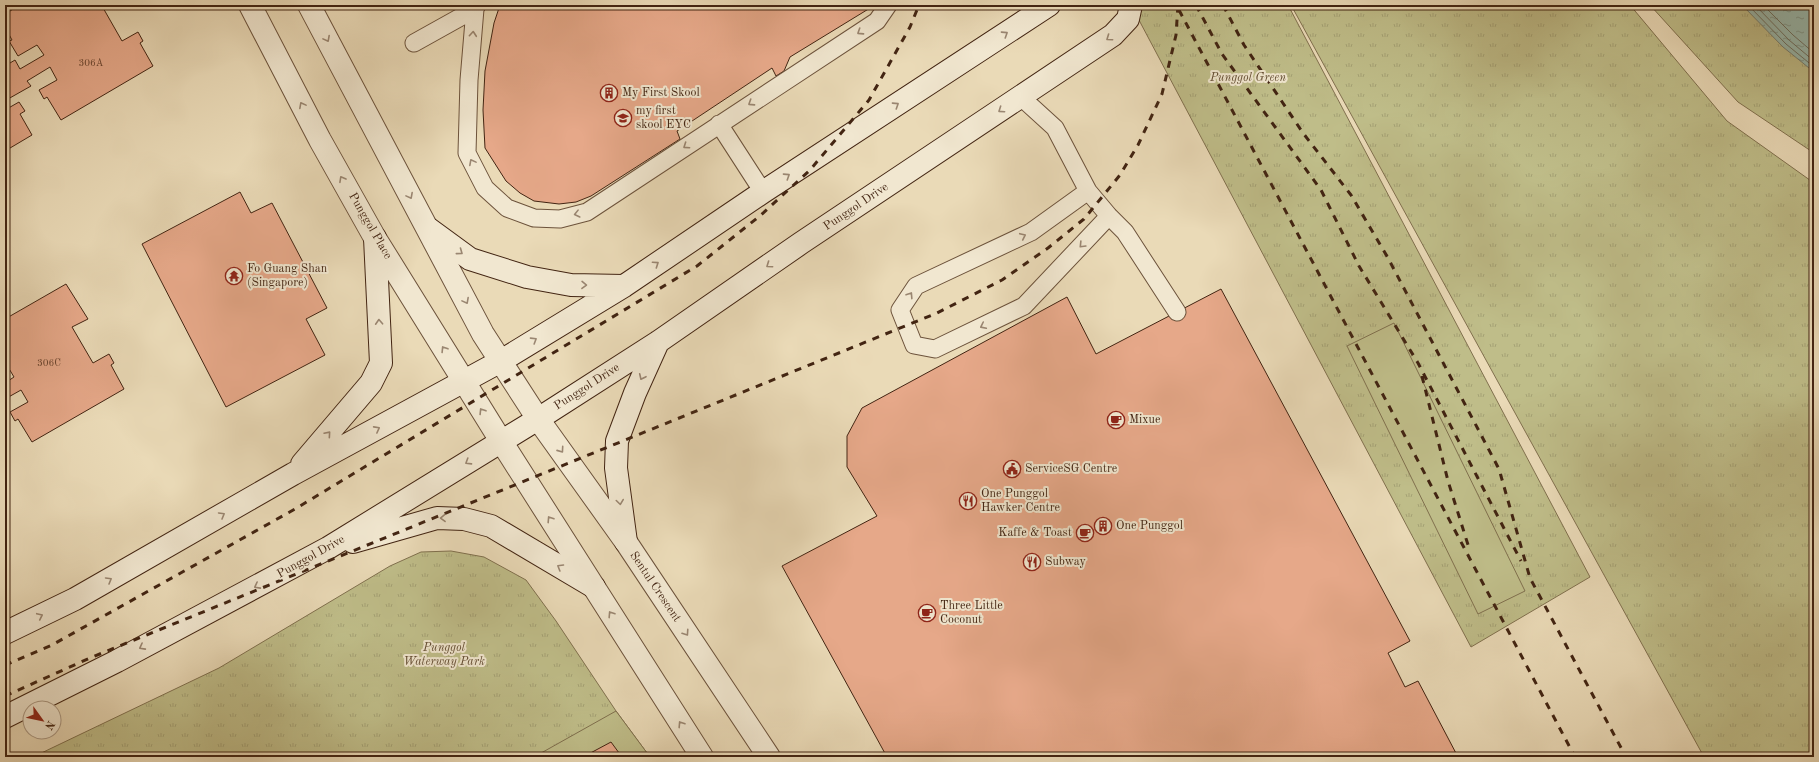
<svg xmlns="http://www.w3.org/2000/svg" width="1819" height="762" viewBox="0 0 1819 762" font-family="'Old Standard TT',serif">
<defs>
<pattern id="grass-tufts" width="24" height="20" patternUnits="userSpaceOnUse"><rect width="24" height="20" fill="#bfbd89"/><path d="M3 7l-1-3M5 7V3M7 7l1-3M15 17l-1-3M17 17v-4M19 17l1-3" fill="none" stroke="#a5a275"/></pattern>
<pattern id="water-ripples" width="26" height="14" patternUnits="userSpaceOnUse"><rect width="26" height="14" fill="#98bab0"/><path d="M2 4q2-2 4 0t4 0M15 11q2-2 4 0t4 0" fill="none" stroke="#7e978e"/></pattern>
</defs>
<rect width="100%" height="100%" fill="#eadab7"/>
<filter id="stains"><feTurbulence type="fractalNoise" baseFrequency=".005" numOctaves="4"/><feColorMatrix values="0 0 0 0 .2 0 0 0 0 .09 0 0 0 0 .02 0 0 0 .5 -.17"/></filter>
<radialGradient id="worn" r=".72"><stop offset=".6" stop-color="#630" stop-opacity="0"/><stop offset="1" stop-color="#630" stop-opacity=".3"/></radialGradient>
<!-- grass -->
<path fill="url(#grass-tufts)" stroke="#80704e" d="M1131,5H1288L1590,577L1471,647Z
M1291,5H1630L1727,121L1814,183V757H1704Z
M1650,5H1814V153L1738,102Z
M451,551L484,557L526,580L556,621L616,711L650,757H33L219,668L390,566L421,552Z"/>
<!-- pitch -->
<path fill="#bfbd89" stroke="#80704e" d="M1394,323L1525,591L1478,614L1347,346Z
M616,711L650,757H534Z"/>
<!-- water -->
<path fill="url(#water-ripples)" stroke="#767e71" d="M1742,5H1814V72L1783,47Z"/>
<g fill="none" stroke-linecap="round" stroke-linejoin="round">
<!-- shore -->
<path stroke="#6d6f61" stroke-width="1" d="M1748,5L1786,44L1814,67
M1755,5L1789,40L1814,61
M1763,5L1793,35L1814,53"/>
</g>
<!-- building -->
<path fill="#e6a889" stroke="#422412" d="M20,5H103L102,6L122,41L138,32L143,41L140,43L153,66L61,120L47,97L44,99L39,90L57,80L50,67L27,81L31,86L8,99L5,94V66L15,60L20,69L44,55L37,45L18,56L9,41L12,40L5,27V14Z
M500,5H875L790,57L784,71L776,76L772,68L677,131L680,139L591,196L576,202L559,204L534,201L520,193L506,181L485,148L483,110L485,71L494,23Z
M19,102L25,111L20,114L32,135L5,151V110Z
M240,192L251,213L272,203L327,308L306,319L325,355L226,407L142,244Z
M66,284L88,319L72,327L93,363L109,354L114,363L111,365L124,389L32,442L18,419L15,421L10,412L28,402L21,390L5,399V383L14,377L8,367L5,369V319Z
M1221,289L1410,641L1388,653L1405,687L1418,681L1458,757H887L782,566L877,516L847,467V436L862,408L1067,297L1096,354Z
M611,742L622,757H583Z"/>
<g fill="none" stroke-linecap="round" stroke-linejoin="round">
<defs>
<path id="lane" d="M477,5L475,9L469,80L467,153L485,188L507,208L534,218L560,219L587,212L877,21L888,5
M414,43L475,9
M1021,97L1055,128L1088,191L1109,216L1125,232L1177,312
M719,124L763,192
M1088,191L1031,232L916,286L900,310L914,345L935,349L1024,306L1109,216"/>
<path id="street" d="M250,5L320,140L375,238L501,441L702,757
M309,5L483,334L538,419L626,542L769,757"/>
<path id="secondary" d="M429,229L470,259L527,277L571,285L624,286
M302,464L371,383L381,363L375,238
M353,542L437,518L464,519L491,526L594,587
M626,542L616,468L617,441L635,393L658,342
M5,633L75,599L293,474L501,361L624,286L763,192L1049,5
M5,717L117,661L328,548L538,419L658,342L801,243L1113,35L1128,19L1131,5"/>
</defs>
<!-- lane casing -->
<use href="#lane" stroke="#6c523b" stroke-width="19"/>
<!-- street casing -->
<use href="#street" stroke="#6c523b" stroke-width="24"/>
<!-- secondary casing -->
<use href="#secondary" stroke="#422412" stroke-width="24"/>
<!-- lane -->
<use href="#lane" stroke="#f1e7d0" stroke-width="17"/>
<!-- street -->
<use href="#street" stroke="#f1e7d0" stroke-width="22"/>
<!-- secondary -->
<use href="#secondary" stroke="#f1e7d0" stroke-width="22"/>
<!-- rail -->
<path stroke="#422412" stroke-width="3" stroke-dasharray="7 7" stroke-linecap="butt" d="M1196,5L1222,54L1321,190L1359,266L1418,363L1521,561
M1223,5L1244,45L1303,133L1351,195L1388,258L1499,469L1530,578L1626,757
M1179,10L1575,757
M1422,376L1448,481L1469,548
M5,665L52,645L295,509L697,266L761,215L810,170L869,100L910,27L919,5
M5,696L90,658L937,313L1002,280L1048,248L1084,219L1120,175L1138,145L1162,94L1176,35L1178,5"/>
</g>
<!-- one-way arrows -->
<defs><path id="oneway-chevron" d="M-2-3.5L2.5 0L-2 3.5" fill="none" stroke-width="1.6" stroke-linecap="round" stroke-linejoin="round"/></defs>
<g stroke="#9a8671">
<use href="#oneway-chevron" transform="translate(860 32) rotate(147)"/>
<use href="#oneway-chevron" transform="translate(473 34) rotate(-85)"/>
<use href="#oneway-chevron" transform="translate(1005 34) rotate(-33)"/>
<use href="#oneway-chevron" transform="translate(1109 38) rotate(145)"/>
<use href="#oneway-chevron" transform="translate(327 39) rotate(62)"/>
<use href="#oneway-chevron" transform="translate(751 103) rotate(147)"/>
<use href="#oneway-chevron" transform="translate(302 105) rotate(-118)"/>
<use href="#oneway-chevron" transform="translate(896 105) rotate(-33)"/>
<use href="#oneway-chevron" transform="translate(1001 110) rotate(146)"/>
<use href="#oneway-chevron" transform="translate(686 146) rotate(146)"/>
<use href="#oneway-chevron" transform="translate(472 162) rotate(-118)"/>
<use href="#oneway-chevron" transform="translate(787 176) rotate(-33)"/>
<use href="#oneway-chevron" transform="translate(342 179) rotate(-119)"/>
<use href="#oneway-chevron" transform="translate(410 196) rotate(62)"/>
<use href="#oneway-chevron" transform="translate(577 214) rotate(166)"/>
<use href="#oneway-chevron" transform="translate(1023 236) rotate(-25)"/>
<use href="#oneway-chevron" transform="translate(1082 245) rotate(134)"/>
<use href="#oneway-chevron" transform="translate(460 252) rotate(36)"/>
<use href="#oneway-chevron" transform="translate(656 264) rotate(-34)"/>
<use href="#oneway-chevron" transform="translate(769 265) rotate(145)"/>
<use href="#oneway-chevron" transform="translate(584 285) rotate(1)"/>
<use href="#oneway-chevron" transform="translate(910 295) rotate(-57)"/>
<use href="#oneway-chevron" transform="translate(466 301) rotate(62)"/>
<use href="#oneway-chevron" transform="translate(379 322) rotate(-93)"/>
<use href="#oneway-chevron" transform="translate(983 326) rotate(154)"/>
<use href="#oneway-chevron" transform="translate(534 340) rotate(-32)"/>
<use href="#oneway-chevron" transform="translate(444 349) rotate(-122)"/>
<use href="#oneway-chevron" transform="translate(642 377) rotate(115)"/>
<use href="#oneway-chevron" transform="translate(482 411) rotate(-122)"/>
<use href="#oneway-chevron" transform="translate(377 429) rotate(-28)"/>
<use href="#oneway-chevron" transform="translate(328 434) rotate(-49)"/>
<use href="#oneway-chevron" transform="translate(561 450) rotate(55)"/>
<use href="#oneway-chevron" transform="translate(468 462) rotate(148)"/>
<use href="#oneway-chevron" transform="translate(620 502) rotate(82)"/>
<use href="#oneway-chevron" transform="translate(222 515) rotate(-30)"/>
<use href="#oneway-chevron" transform="translate(443 518) rotate(179)"/>
<use href="#oneway-chevron" transform="translate(550 519) rotate(-123)"/>
<use href="#oneway-chevron" transform="translate(560 567) rotate(-149)"/>
<use href="#oneway-chevron" transform="translate(109 580) rotate(-30)"/>
<use href="#oneway-chevron" transform="translate(257 586) rotate(152)"/>
<use href="#oneway-chevron" transform="translate(611 614) rotate(-123)"/>
<use href="#oneway-chevron" transform="translate(40 616) rotate(-25)"/>
<use href="#oneway-chevron" transform="translate(686 633) rotate(56)"/>
<use href="#oneway-chevron" transform="translate(142 647) rotate(152)"/>
<use href="#oneway-chevron" transform="translate(681 724) rotate(-123)"/>
</g>
<!-- icons -->
<defs>
<symbol id="building-ring" viewBox="-11 -11 22 22"><circle r="9.5" fill="#f1e7d0" stroke="#8f2418" stroke-width="1.5"/><path d="M-4-6H4V6H1V3H-1V6H-4ZM-2.5-4.3h1.7v1.8h-1.7ZM.8-4.3h1.7v1.8H.8ZM-2.5-1h1.7V.8h-1.7ZM.8-1h1.7V.8H.8Z" fill="#8f2418"/></symbol>
<symbol id="school-ring" viewBox="-11 -11 22 22"><circle r="9.5" fill="#f1e7d0" stroke="#8f2418" stroke-width="1.5"/><path d="M0-5L7-2L0 1L-7-2ZM-4 1L0 2.5L4 1V4Q0 6-4 4Z" fill="#8f2418"/></symbol>
<symbol id="temple-ring" viewBox="-11 -11 22 22"><circle r="9.5" fill="#f1e7d0" stroke="#8f2418" stroke-width="1.5"/><path d="M0-6L5-2H3V0L6.5 2.5H4V6H1.5V3h-3V6H-4V2.5H-6.5L-3 0V-2H-5Z" fill="#8f2418"/></symbol>
<symbol id="cafe-ring" viewBox="-11 -11 22 22"><circle r="9.5" fill="#f1e7d0" stroke="#8f2418" stroke-width="1.5"/><path d="M-5.5-4.5H6V0H3Q3 3.5 0 3.5H-2.5Q-5.5 3.5-5.5 0ZM3-3.2v2h1.7v-2ZM-6 4.5H4V6H-6Z" fill="#8f2418"/></symbol>
<symbol id="civic-ring" viewBox="-11 -11 22 22"><circle r="9.5" fill="#f1e7d0" stroke="#8f2418" stroke-width="1.5"/><path d="M-.6-6.5H3V-4.5H.6V-3L4-1V1h2V6H-6V1h2V-1L-.6-3ZM-1.2 2.5V6h2.4V2.5Z" fill="#8f2418"/></symbol>
<symbol id="restaurant-ring" viewBox="-11 -11 22 22"><circle r="9.5" fill="#f1e7d0" stroke="#8f2418" stroke-width="1.5"/><path d="M-5-6h1v4h1v-4h1v4h1v-4h1v5L-1.5 .5V6h-2V.5L-5-1ZM5-6V6H3V1.5H1.5Q1.5-4 5-6Z" fill="#8f2418"/></symbol>
</defs>
<g fill-rule="evenodd">
<use href="#building-ring" x="599" y="83" width="20" height="20"/>
<use href="#school-ring" x="613" y="108" width="20" height="20"/>
<use href="#temple-ring" x="224" y="266" width="20" height="20"/>
<use href="#cafe-ring" x="1106" y="410" width="20" height="20"/>
<use href="#civic-ring" x="1002" y="459" width="20" height="20"/>
<use href="#restaurant-ring" x="958" y="491" width="20" height="20"/>
<use href="#building-ring" x="1093" y="516" width="20" height="20"/>
<use href="#cafe-ring" x="1075" y="523" width="20" height="20"/>
<use href="#restaurant-ring" x="1022" y="552" width="20" height="20"/>
<use href="#cafe-ring" x="917" y="603" width="20" height="20"/>
</g>
<g text-anchor="middle" dominant-baseline="central" stroke-width="4" stroke-linejoin="round" paint-order="stroke">
<!-- number labels -->
<g font-size="10" fill="#6b4530">
<text x="91" y="63">306A</text>
<text x="49" y="363">306C</text>
</g>
<!-- park labels -->
<g font-size="12" font-style="italic" fill="#614a30" stroke="#f1e7d0">
<text x="1248" y="78">Punggol Green</text>
<text x="444" y="648">Punggol<tspan x="444" dy="14">Waterway Park</tspan></text>
</g>
<!-- poi labels -->
<g font-size="12" fill="#422412" stroke="#f1e7d0" text-anchor="start">
<text x="622" y="93">My First Skool</text>
<text x="636" y="111">my first<tspan x="636" dy="14">skool EYC</tspan></text>
<text x="247" y="269">Fo Guang Shan<tspan x="247" dy="14">(Singapore)</tspan></text>
<text x="1129" y="420">Mixue</text>
<text x="1025" y="469">ServiceSG Centre</text>
<text x="981" y="494">One Punggol<tspan x="981" dy="14">Hawker Centre</tspan></text>
<text x="1116" y="526">One Punggol</text>
<text x="1072" y="533" text-anchor="end">Kaffe &amp; Toast</text>
<text x="1045" y="562">Subway</text>
<text x="940" y="606">Three Little<tspan x="940" dy="14">Coconut</tspan></text>
</g>
<!-- street labels -->
<g font-size="12" fill="#422412" stroke="#f1e7d0">
<text transform="translate(856 207) rotate(-34)">Punggol Drive</text>
<text transform="translate(370 226) rotate(60)">Punggol Place</text>
<text transform="translate(587 387) rotate(-33)">Punggol Drive</text>
<text transform="translate(311 557) rotate(-29)">Punggol Drive</text>
<text transform="translate(655 587) rotate(56)">Sentul Crescent</text>
</g>
</g>
<!-- margin -->
<rect width="1819" height="762" fill="none" stroke="#eadab7" stroke-width="20"/>
<rect x="6" y="6" width="1807" height="750" fill="none" stroke="#422412" stroke-width="2"/>
<rect x="10" y="10" width="1799" height="742" fill="none" stroke="#422412"/>
<!-- north arrow -->
<g transform="translate(42 720) rotate(123)"><circle r="19" fill="#f1e7d0" stroke="#ab9984"/>
<path d="M0-3L7 15L0 10L-7 15Z" fill="#8f2418"/>
<text y="-6" font-size="11" font-weight="bold" text-anchor="middle" fill="#422412">N</text>
</g>
<rect width="100%" height="100%" filter="url(#stains)"/>
<rect width="100%" height="100%" fill="url(#worn)"/>
</svg>
